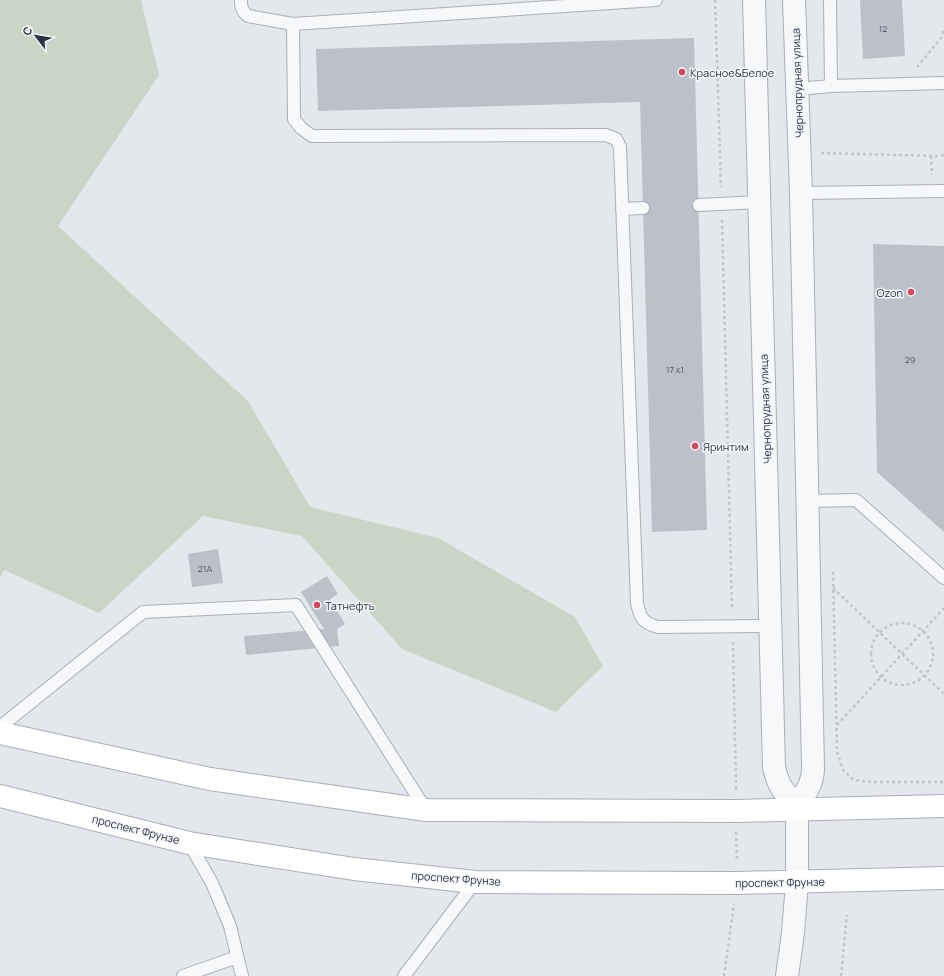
<svg xmlns="http://www.w3.org/2000/svg" width="944" height="976" viewBox="0 0 944 976" font-family="Manrope,sans-serif">
<rect width="100%" height="100%" fill="#e4e7ec"/>
<!-- green -->
<path fill="#c9d6c5" d="M0,0H141L159,75L58,226L248,401L310,507L438,538L575,617L603,666L556,712L402,649L302,536L203,516L99,613L4,570L0,577Z"/>
<!-- building -->
<path fill="#bbc0ca" d="M860,0H902L905,56L863,59Z
M694,38L707,530L652,532L640,102L318,111L316,49Z
M873,244L944,246V532L877,472Z
M218,549L223,583L192,587L188,554Z
M327,576L338,594L330,599L345,624L337,629L339,646L246,655L244,636L324,629L301,592Z"/>
<g fill="none" stroke-linecap="round" stroke-linejoin="round">
<defs>
<path id="service" d="M241,0C241,8 242,11 248,16L293,24
M656,0L293,24L294,119L301,128L312,136L606,135L616,139L620,147L637,603C640,618 643,623 658,627L771,626
M831,86L944,83
M797,89L831,86L830,0
M801,193L944,191
M699,205L759,202
M622,209L643,208
M808,501L856,500L944,578
M0,727L143,612L296,605L426,810
M189,843L212,883L230,926L242,976
M183,976L237,957
M404,976L475,882"/>
<path id="minor" d="M754,0L774,767C776,777 779,786 786,794C792,799 795,802 797,810
M787,976L793,933L797,883V810C799,796 806,796 810,784C812,779 813,773 813,768L801,193L794,0"/>
<path id="secondary" d="M0,733L210,779L426,810L736,811L944,806
M0,796L189,843L354,869L475,882L737,883L944,878"/>
</defs>
<!-- service casing -->
<use href="#service" stroke="#a9aeb7" stroke-width="14"/>
<!-- minor casing -->
<use href="#minor" stroke="#a9aeb7" stroke-width="24"/>
<!-- secondary casing -->
<use href="#secondary" stroke="#a9aeb7" stroke-width="24"/>
<!-- path -->
<path stroke="#c2c5cb" stroke-width="2.5" stroke-dasharray="3 3" stroke-linecap="butt" d="M715,0L721,187
M917,67L942,37L944,29
M821,153L938,156L944,155
M931,156L932,175
M722,220L732,609
M833,572L837,752L843,770L854,780L871,782H944
M833,588L944,694
M871 654a31 31 0 1 1 62 0a31 31 0 1 1-62 0Z
M733,642L736,789
M837,725L944,608
M736,832L737,861
M724,976L734,904
M841,976L847,915"/>
<!-- service -->
<use href="#service" stroke="#f7f8fa" stroke-width="12"/>
<!-- minor -->
<use href="#minor" stroke="#f7f8fa" stroke-width="22"/>
<!-- secondary -->
<use href="#secondary" stroke="#fff" stroke-width="22"/>
</g>
<!-- markers -->
<g fill="#d1495b" stroke="#f4f6f9" stroke-width="1.5">
<circle cx="682" cy="72" r="4"/>
<circle cx="911" cy="292" r="4"/>
<circle cx="695" cy="446" r="4"/>
<circle cx="317" cy="605" r="4"/>
</g>
<g text-anchor="middle" dominant-baseline="central" stroke-width="3" stroke-linejoin="round" paint-order="stroke">
<!-- number labels -->
<g font-size="9" fill="#4f5766">
<text x="883" y="28">12</text>
<text x="910" y="359">29</text>
<text x="675" y="369">17 к1</text>
<text x="205" y="568">21А</text>
</g>
<!-- poi labels -->
<g font-size="11" fill="#2b3445" stroke="#f4f6f9" text-anchor="start">
<text x="690" y="72">Красное&amp;Белое</text>
<text x="903" y="292" text-anchor="end">Ozon</text>
<text x="703" y="446">Яринтим</text>
<text x="325" y="605">Татнефть</text>
</g>
<!-- street labels -->
<g font-size="11" fill="#2b3445" stroke="#f4f6f9">
<text transform="translate(797 83) rotate(-92)">Чернопрудная улица</text>
<text transform="translate(765 409) rotate(-92)">Чернопрудная улица</text>
<text transform="translate(136 829) rotate(14)">проспект Фрунзе</text>
<text transform="translate(456 878) rotate(4)">проспект Фрунзе</text>
<text transform="translate(780 882) rotate(-1)">проспект Фрунзе</text>
</g>
</g>
<!-- north arrow -->
<g transform="translate(36 36) rotate(301)" stroke="#f4f6f9" stroke-width="3" paint-order="stroke">
<path d="M0-3L7 15L0 10L-7 15Z" fill="#2b3445"/>
<text y="-6" font-size="11" font-weight="bold" text-anchor="middle" fill="#2b3445">С</text>
</g>
</svg>
